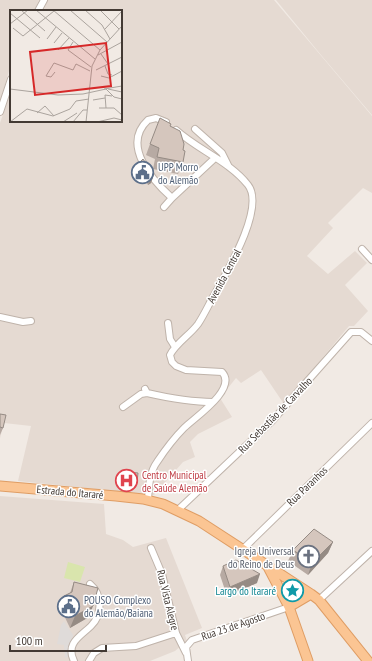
<svg xmlns="http://www.w3.org/2000/svg" width="372" height="661" viewBox="0 0 372 661" font-family="'PT Sans Narrow',sans-serif">
<rect width="100%" height="100%" fill="#f1eae4"/>
<!-- residential -->
<path fill="#e5dad2" d="M0,0H39L34,11H11V64L0,102Z
M48,0H274L372,116V193L363,188L328,223L333,228L307,256L328,274L355,251L367,263L345,285L368,311L354,326H349L284,404L261,370L241,383L236,378L220,398L232,417L198,434L190,442L195,457L183,462L154,495L18,481L31,426L4,423L0,438V123L11,91V121H121V11H43Z
M276,0H372V115L321,55Z
M0,496L104,504L106,534L123,540L133,547L166,538L202,628L185,635L187,641L175,651L150,661H0Z"/>
<!-- green -->
<path fill="#d9e5ad" d="M68,562L85,567L80,582L64,578Z"/>
<!-- parking -->
<path fill="#dfdbd9" d="M64,621L73,635L70,656L65,658L64,645L57,644L61,625Z"/>
<g fill="none" stroke-linecap="round" stroke-linejoin="round">
<defs>
<path id="street" d="M38,11L44,0
M0,112L11,79
M166,122L156,118L148,120C121,145 152,180 172,198
M195,129L222,153L229,167
M164,207L172,198L215,158
M362,249L372,260
M0,317L23,322L31,321
M168,323L170,339L175,347
M145,389L147,393C169,398 190,402 213,402
M123,407L141,394L147,393
M148,500C149,487 149,473 157,462C165,450 174,438 184,428C194,418 238,389 222,372L186,370L176,366L172,362L170,355C176,343 190,335 198,324C204,315 208,306 213,297C225,275 266,208 248,185C229,161 198,150 176,130
M178,510L272,421L351,332H361L372,341
M151,548L162,574L176,633L186,653
M242,550L372,423
M319,600L372,551
M74,661C65,643 81,636 91,626C103,614 102,594 90,584
M89,661L94,653L102,648L136,646L176,633
M188,661L186,647L192,640L289,607"/>
<path id="primary" d="M0,486L116,496L143,499L163,504L199,521L311,594L319,600L368,661
M268,567L289,607L308,661
M289,607L311,594"/>
</defs>
<!-- street casing -->
<use href="#street" stroke="#bfb3aa" stroke-width="8"/>
<!-- primary casing -->
<use href="#primary" stroke="#df9d64" stroke-width="11"/>
<!-- street -->
<use href="#street" stroke="#fff" stroke-width="6"/>
<!-- primary -->
<use href="#primary" stroke="#fbc593" stroke-width="9"/>
</g>
<!-- wall -->
<path fill="#b7aaa3" d="M170,126L183,150V162L178,174L153,169L155,159L146,155L150,144Z
M140,162L154,174L151,183L148,185L146,182H142L140,180L141,176L136,170Z
M0,414L3,428L0,435Z
M121,471L137,482L135,488L118,486L119,477Z
M333,542L328,553L308,575L288,561L293,550Z
M223,566L257,583L227,596L220,575Z
M74,582L89,617L70,628L60,607L64,596L70,593Z"/>
<!-- shaded-wall -->
<path fill="#958b84" d="M145,174H149L146,182H142Z
M154,174L151,183L148,185L151,177Z
M120,480L137,482L135,488L118,486Z
M333,542L328,553L308,575L312,563Z
M260,574L257,583L227,596L230,587Z
M93,606L89,617L70,628L75,616Z"/>
<!-- building -->
<path fill="#d5c6bd" stroke="#958b84" d="M160,118L171,124L170,126L180,131L184,144L183,150L185,151L183,162L157,157L159,148L150,144Z
M143,159L154,174L151,177L149,174H145L143,171L144,167L140,162Z
M0,414L6,415L3,428L0,427Z
M121,471L138,473L137,482L120,480Z
M314,529L333,542L312,563L293,550Z
M236,560L260,574L230,587L223,566Z
M74,582L98,588L93,606L75,616L64,596L72,592Z"/>
<!-- icons -->
<defs>
<symbol id="civic-ring" viewBox="-11 -11 22 22"><circle r="9.5" fill="#fff" stroke="#5c6f8a" stroke-width="1.5"/><path d="M-.6-6.5H3V-4.5H.6V-3L4-1V1h2V6H-6V1h2V-1L-.6-3ZM-1.2 2.5V6h2.4V2.5Z" fill="#5c6f8a"/></symbol>
<symbol id="hospital-ring" viewBox="-11 -11 22 22"><circle r="9.5" fill="#fff" stroke="#e0444e" stroke-width="1.5"/><path d="M-5-5h3v3.5h4V-5h3V5h-3V1.5h-4V5h-3Z" fill="#e0444e"/></symbol>
<symbol id="church-ring" viewBox="-11 -11 22 22"><circle r="9.5" fill="#fff" stroke="#6b7280" stroke-width="1.5"/><path d="M-1.2-6h2.4v3.5h3.3v2.4h-3.3V6h-2.4V-.1h-3.3v-2.4h3.3Z" fill="#6b7280"/></symbol>
<symbol id="sight-ring" viewBox="-11 -11 22 22"><circle r="9.5" fill="#fff" stroke="#0f9aa8" stroke-width="1.5"/><path d="M0-6L1.8-2.2L6-1.7L2.9 1.2L3.7 5.4L0 3.3L-3.7 5.4L-2.9 1.2L-6-1.7L-1.8-2.2Z" fill="#0f9aa8"/></symbol>
</defs>
<g fill-rule="evenodd">
<use href="#civic-ring" x="130" y="160" width="25" height="25"/>
<use href="#hospital-ring" x="114" y="468" width="25" height="25"/>
<use href="#church-ring" x="296" y="544" width="25" height="25"/>
<use href="#sight-ring" x="280" y="578" width="25" height="25"/>
<use href="#civic-ring" x="56" y="594" width="25" height="25"/>
</g>
<g text-anchor="middle" dominant-baseline="central" stroke-width="3" stroke-linejoin="round" paint-order="stroke">
<!-- service labels -->
<g font-size="11" fill="#4e5e75" stroke="#fff" text-anchor="start">
<text x="158" y="167">UPP Morro<tspan x="158" dy="13">do Alemão</tspan></text>
<text x="84" y="600">POUSO Complexo<tspan x="84" dy="13">do Alemão/Baiana</tspan></text>
</g>
<!-- street labels -->
<g font-size="11" fill="#433a34" stroke="#fff">
<text transform="translate(224 276) rotate(-62)">Avenida Central</text>
<text transform="translate(275 415) rotate(-46)">Rua Sebastião de Carvalho</text>
<text transform="translate(307 486) rotate(-44)">Rua Paranhos</text>
<text transform="translate(70 492) rotate(5)">Estrada do Itararé</text>
<text transform="translate(168 600) rotate(76)">Rua Vista Alegre</text>
<text transform="translate(233 626) rotate(-19)">Rua 23 de Agosto</text>
</g>
<!-- health labels -->
<g font-size="11" fill="#be3a42" stroke="#fff" text-anchor="start">
<text x="142" y="475">Centro Municipal<tspan x="142" dy="13">de Saúde Alemão</tspan></text>
</g>
<!-- worship labels -->
<g font-size="11" fill="#5b616d" stroke="#fff" text-anchor="end">
<text x="294" y="551">Igreja Universal<tspan x="294" dy="13">do Reino de Deus</tspan></text>
</g>
<!-- culture labels -->
<g font-size="11" fill="#0d838f" stroke="#fff" text-anchor="end">
<text x="276" y="591">Largo do Itararé</text>
</g>
</g>
<!-- overview -->
<g transform="translate(10 10)">
<rect width="112" height="112" fill="#f1eae4"/>
<path fill="none" stroke="#aba49e" stroke-width="1" d="M11,0L35,21M26,0L85,49M43,0L90,40M60,0L97,32M75,0L92,15L100,29M90,0L109,19M0,3L30,28M0,14L18,0M3,18L13,26L44,1M95,19L112,1M37,29L46,17M63,32L58,40L81,57M44,33L52,23M48,40L59,28M91,44L98,54M88,45L112,32M95,56L98,64L102,65M86,60L112,47M45,62L41,67L36,66L44,53L63,60L66,54L80,61M91,66L99,68L112,61M0,79L48,85L73,84L96,79L104,87L112,89M94,79L112,76M98,79L112,82M83,90L95,88M89,98H104L112,105M96,98L95,85L102,86M27,103L35,96L44,106M0,112L17,99L43,106L60,99L66,91L79,89M53,112L67,103M63,112L73,100H77M76,112L82,56L90,40L112,16M87,112L104,108L112,110"/>
<path fill="#d62828" fill-opacity="0.15" stroke="#d62828" stroke-width="2" d="M96,33L101,76L25,85L20,42Z"/>
<rect width="112" height="112" fill="none" stroke="#433a34" stroke-width="2"/>
</g>
<!-- scale -->
<path d="M10 645v6h96v-6" fill="none" stroke="#433a34" stroke-width="2"/>
<text x="16" y="645" font-size="12" fill="#433a34" stroke="#ffffff" stroke-width="3" paint-order="stroke">100 m</text>
</svg>
